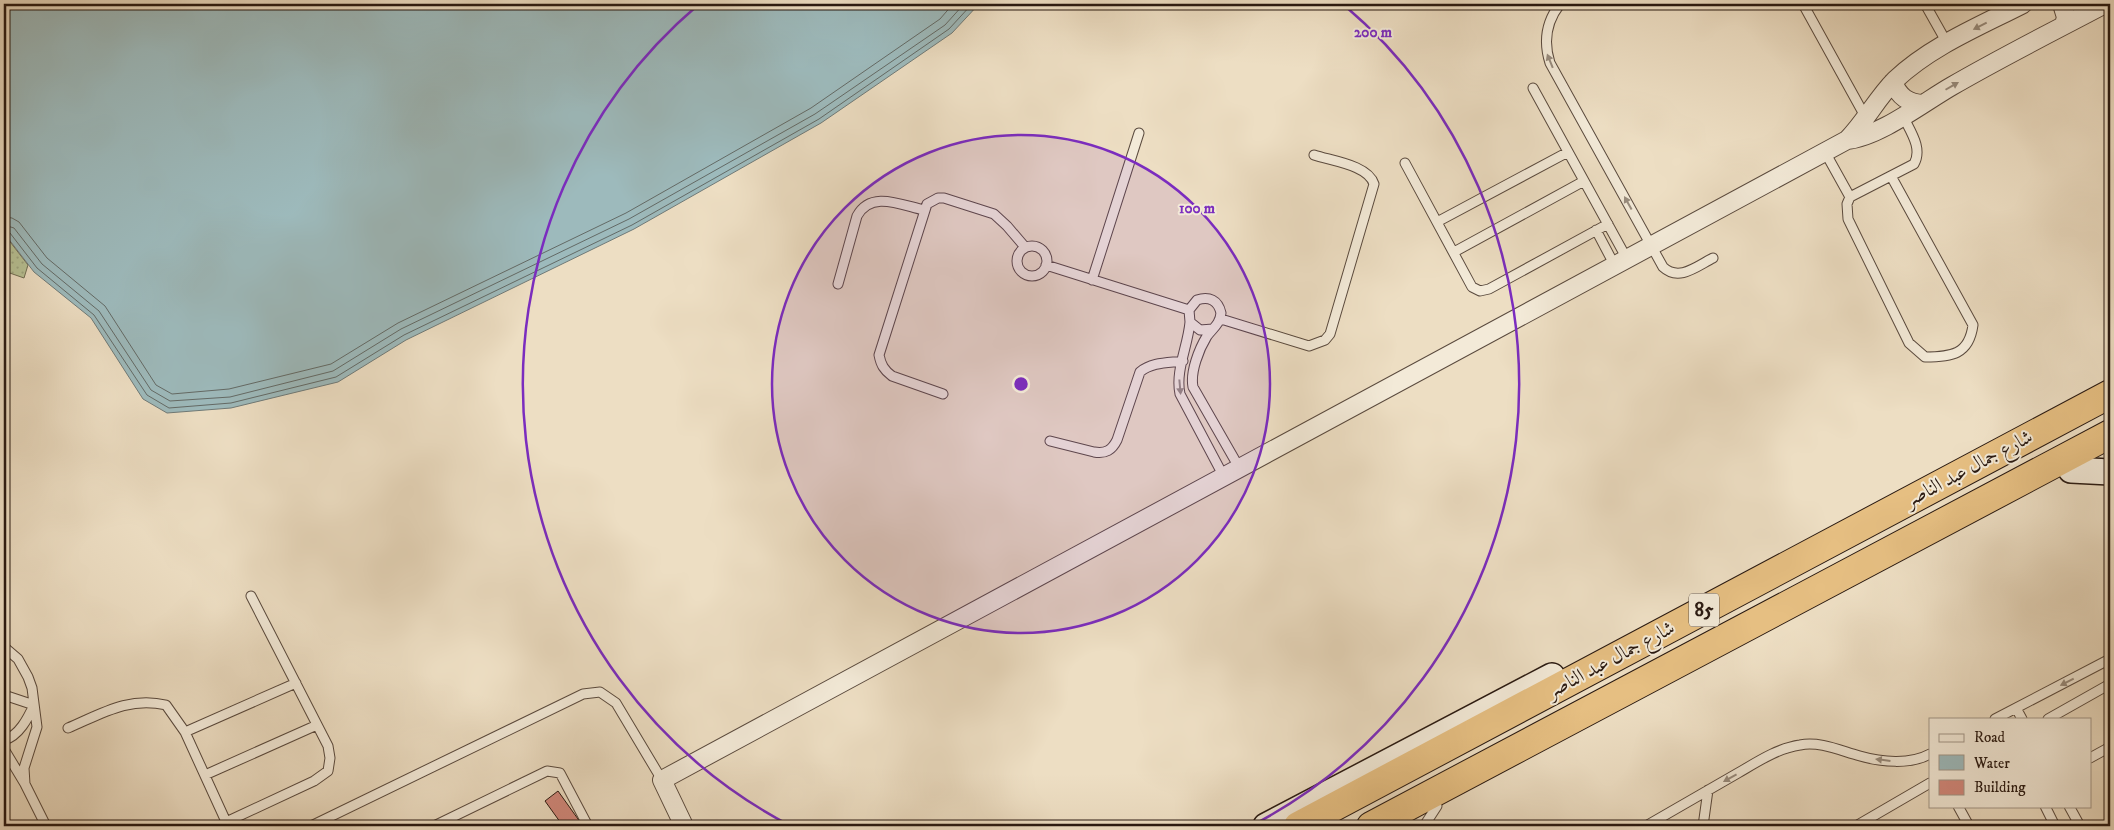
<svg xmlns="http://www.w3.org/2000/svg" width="2114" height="830" viewBox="0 0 2114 830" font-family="'IM FELL DW Pica',Amiri,serif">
<defs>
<pattern id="grass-dots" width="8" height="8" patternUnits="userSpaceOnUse" patternTransform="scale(1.25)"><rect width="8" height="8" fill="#b7c194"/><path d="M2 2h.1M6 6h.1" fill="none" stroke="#9da57f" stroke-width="1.8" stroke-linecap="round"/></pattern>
</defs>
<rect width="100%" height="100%" fill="#eddec3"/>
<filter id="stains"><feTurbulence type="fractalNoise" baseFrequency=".004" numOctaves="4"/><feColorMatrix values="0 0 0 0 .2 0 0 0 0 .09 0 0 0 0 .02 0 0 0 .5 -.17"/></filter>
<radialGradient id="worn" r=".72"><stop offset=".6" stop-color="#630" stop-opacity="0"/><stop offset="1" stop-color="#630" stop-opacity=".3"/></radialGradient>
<!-- grass -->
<path fill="url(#grass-dots)" stroke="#706d52" d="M4,234L28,265L24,278L4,271Z"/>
<!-- water -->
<path fill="#9dbabc" stroke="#6f7a78" d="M4,4H979L952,33L821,123L634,229L406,340L338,382L231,408L167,413L143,399L91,318L34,272L4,233Z"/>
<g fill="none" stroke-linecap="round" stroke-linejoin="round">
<!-- shore -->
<path stroke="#636a66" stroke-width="1" d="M4,217L12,218L19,222L47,258L105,306L156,385L172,394L229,389L331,364L398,323L626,213L811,108L940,19L953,4
M4,225L14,228L42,264L99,311L151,390L170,401L230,397L333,371L401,329L629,219L815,114L945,25L964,4
M4,231L10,233L37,268L94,315L147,395L169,408L231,403L336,377L404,335L632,225L819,119L949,29L972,4"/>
</g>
<!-- building -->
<path fill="#d3897d" stroke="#291911" d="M558,791L583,826H563L545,801Z"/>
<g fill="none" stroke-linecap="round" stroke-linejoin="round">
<defs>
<path id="lane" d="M1560,4C1546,22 1543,41 1550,63L1663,267C1679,282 1697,266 1713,258
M1803,4L1866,118
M1925,4L1947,43
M1533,88L1627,259
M1825,152L1850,197
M1405,163L1472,287L1480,291L1489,289L1608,224
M1891,176L1973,325C1969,355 1951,357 1925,357L1909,343L1848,219L1847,204L1850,197L1914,164C1923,148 1910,131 1903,116
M1437,222L1568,152
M1596,230L1615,266
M1017 261a15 15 0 1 1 30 0a15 15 0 1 1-30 0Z
M1454,252L1584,181
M1046,265L1189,310
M1092,280L1139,133
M838,284L857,216C871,190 901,205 924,210
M1221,319L1309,346L1325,340L1330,334L1374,184C1368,165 1332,161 1314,155
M1190,322C1188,346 1175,371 1180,394L1224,477
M1213,329L1200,330L1190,322L1189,310L1197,300C1209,296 1218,300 1221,313C1220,324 1213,328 1207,336C1199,349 1190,372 1193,387L1240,469
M943,394L892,376C884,370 881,365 879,355L927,204L938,198H944L994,214L1007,226L1025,247
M1050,441L1094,452C1106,454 1112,450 1117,440L1140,372C1152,362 1168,363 1183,361
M4,647L18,659L28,677L32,688L37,727L24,768L25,784
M4,695L34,705
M2016,708L2022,719
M1995,719L2110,659
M2048,719L2110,684
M68,728C101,714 129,696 166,705L185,732L228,826
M185,732L296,683
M4,740C19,736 28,718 34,705
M4,749L25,784L46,826
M2090,758L2110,747
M205,775L317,725
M1958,806L1969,826
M2045,806L2055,826
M2069,806L2080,826
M226,822L314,781L328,771L330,758L328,746L251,596
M311,826L583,694L600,692L616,703L662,780
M434,826L547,771L560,773L588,826
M1424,826L1437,806
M1646,826C1677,808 1707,791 1738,773C1757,762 1778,748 1800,745C1820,741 1841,751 1860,756C1881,762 1910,765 1930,754
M1703,826L1708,790
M1856,826L1930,783"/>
<path id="street" d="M2062,4L2066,17L2064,25
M1893,82C1899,97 1908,103 1923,104
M1847,140C1879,137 1924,102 1952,86C2002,57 2054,31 2105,4
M684,826L662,780L1847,140C1865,122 1877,98 1895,80C1931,46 1980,26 2023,4"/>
<path id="secondary" d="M2071,470L2110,472
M1266,826L1552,676"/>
<path id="highway" d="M1298,826L2110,394
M1371,826L2110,434"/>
</defs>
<!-- lane casing -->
<use href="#lane" stroke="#5a4a3e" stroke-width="11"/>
<!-- street casing -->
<use href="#street" stroke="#5a4a3e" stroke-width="20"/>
<!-- secondary casing -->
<use href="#secondary" stroke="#291911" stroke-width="28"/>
<!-- highway casing -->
<use href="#highway" stroke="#291911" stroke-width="30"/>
<!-- lane -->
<use href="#lane" stroke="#f3ead8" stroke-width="9"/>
<!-- street -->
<use href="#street" stroke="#f3ead8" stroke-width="18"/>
<!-- secondary -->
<use href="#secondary" stroke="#f3ead8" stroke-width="25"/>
<!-- highway -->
<use href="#highway" stroke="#e6bf82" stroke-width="28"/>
</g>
<!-- one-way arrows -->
<defs><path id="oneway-solid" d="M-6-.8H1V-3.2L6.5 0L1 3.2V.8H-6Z" transform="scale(1.25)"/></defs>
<g fill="#988c7e">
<use href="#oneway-solid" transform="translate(1980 26) rotate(153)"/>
<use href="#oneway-solid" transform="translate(1550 61) rotate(-112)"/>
<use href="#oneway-solid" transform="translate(1952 86) rotate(-30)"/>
<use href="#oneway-solid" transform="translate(1628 203) rotate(-119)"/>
<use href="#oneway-solid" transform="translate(1180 387) rotate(85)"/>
<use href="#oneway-solid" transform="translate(2067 682) rotate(153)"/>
<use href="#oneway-solid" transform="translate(1883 760) rotate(-173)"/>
<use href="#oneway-solid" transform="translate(1730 778) rotate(151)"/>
</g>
<!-- distance rings -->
<circle cx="1021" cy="384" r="249" fill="#7b2cbf" fill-opacity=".12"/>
<g fill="none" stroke="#7b2cbf" stroke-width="2.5">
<circle cx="1021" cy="384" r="249"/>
<path d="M791 826A498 498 0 0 1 698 5M1344 5A498 498 0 0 1 1251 826"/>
</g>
<g text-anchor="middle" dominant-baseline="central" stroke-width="4" stroke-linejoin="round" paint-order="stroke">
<!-- shield labels -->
<rect fill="#f3ead8" stroke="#66584d" stroke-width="1" x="1689" y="593.5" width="30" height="33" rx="4"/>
<g font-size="19" font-weight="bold" fill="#291911">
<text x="1704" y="610">85</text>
</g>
<!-- street labels -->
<g font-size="20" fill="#291911" stroke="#f3ead8">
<text transform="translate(1969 469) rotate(-28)">شارع جمال عبد الناصر</text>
<text transform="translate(1611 660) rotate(-28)">شارع جمال عبد الناصر</text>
</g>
</g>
<circle cx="1021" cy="384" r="8" fill="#7b2cbf" stroke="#f3ead8" stroke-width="2.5"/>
<g font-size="15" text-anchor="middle" font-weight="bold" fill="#7b2cbf" stroke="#f3ead8" stroke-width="4" stroke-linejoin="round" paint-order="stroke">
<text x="1373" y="37">200 m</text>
<text x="1197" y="213">100 m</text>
</g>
<!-- margin -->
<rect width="2114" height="830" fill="none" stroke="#eddec3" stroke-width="20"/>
<rect x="5" y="5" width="2104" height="820" fill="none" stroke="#291911" stroke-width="2.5"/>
<rect x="10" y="10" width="2094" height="810" fill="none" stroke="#291911"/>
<!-- legend -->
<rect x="1929" y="718" width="162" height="90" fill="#f3ead8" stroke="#a29688"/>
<rect x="1939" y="734" width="25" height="8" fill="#f3ead8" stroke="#a29688"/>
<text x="1974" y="742" font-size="15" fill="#291911">Road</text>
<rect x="1939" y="755" width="25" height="15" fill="#9dbabc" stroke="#a29688"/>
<text x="1974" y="768" font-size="15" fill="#291911">Water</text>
<rect x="1939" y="780" width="25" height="15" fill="#d3897d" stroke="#a29688"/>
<text x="1974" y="792" font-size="15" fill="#291911">Building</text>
<rect width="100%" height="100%" filter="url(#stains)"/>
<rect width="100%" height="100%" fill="url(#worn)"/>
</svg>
